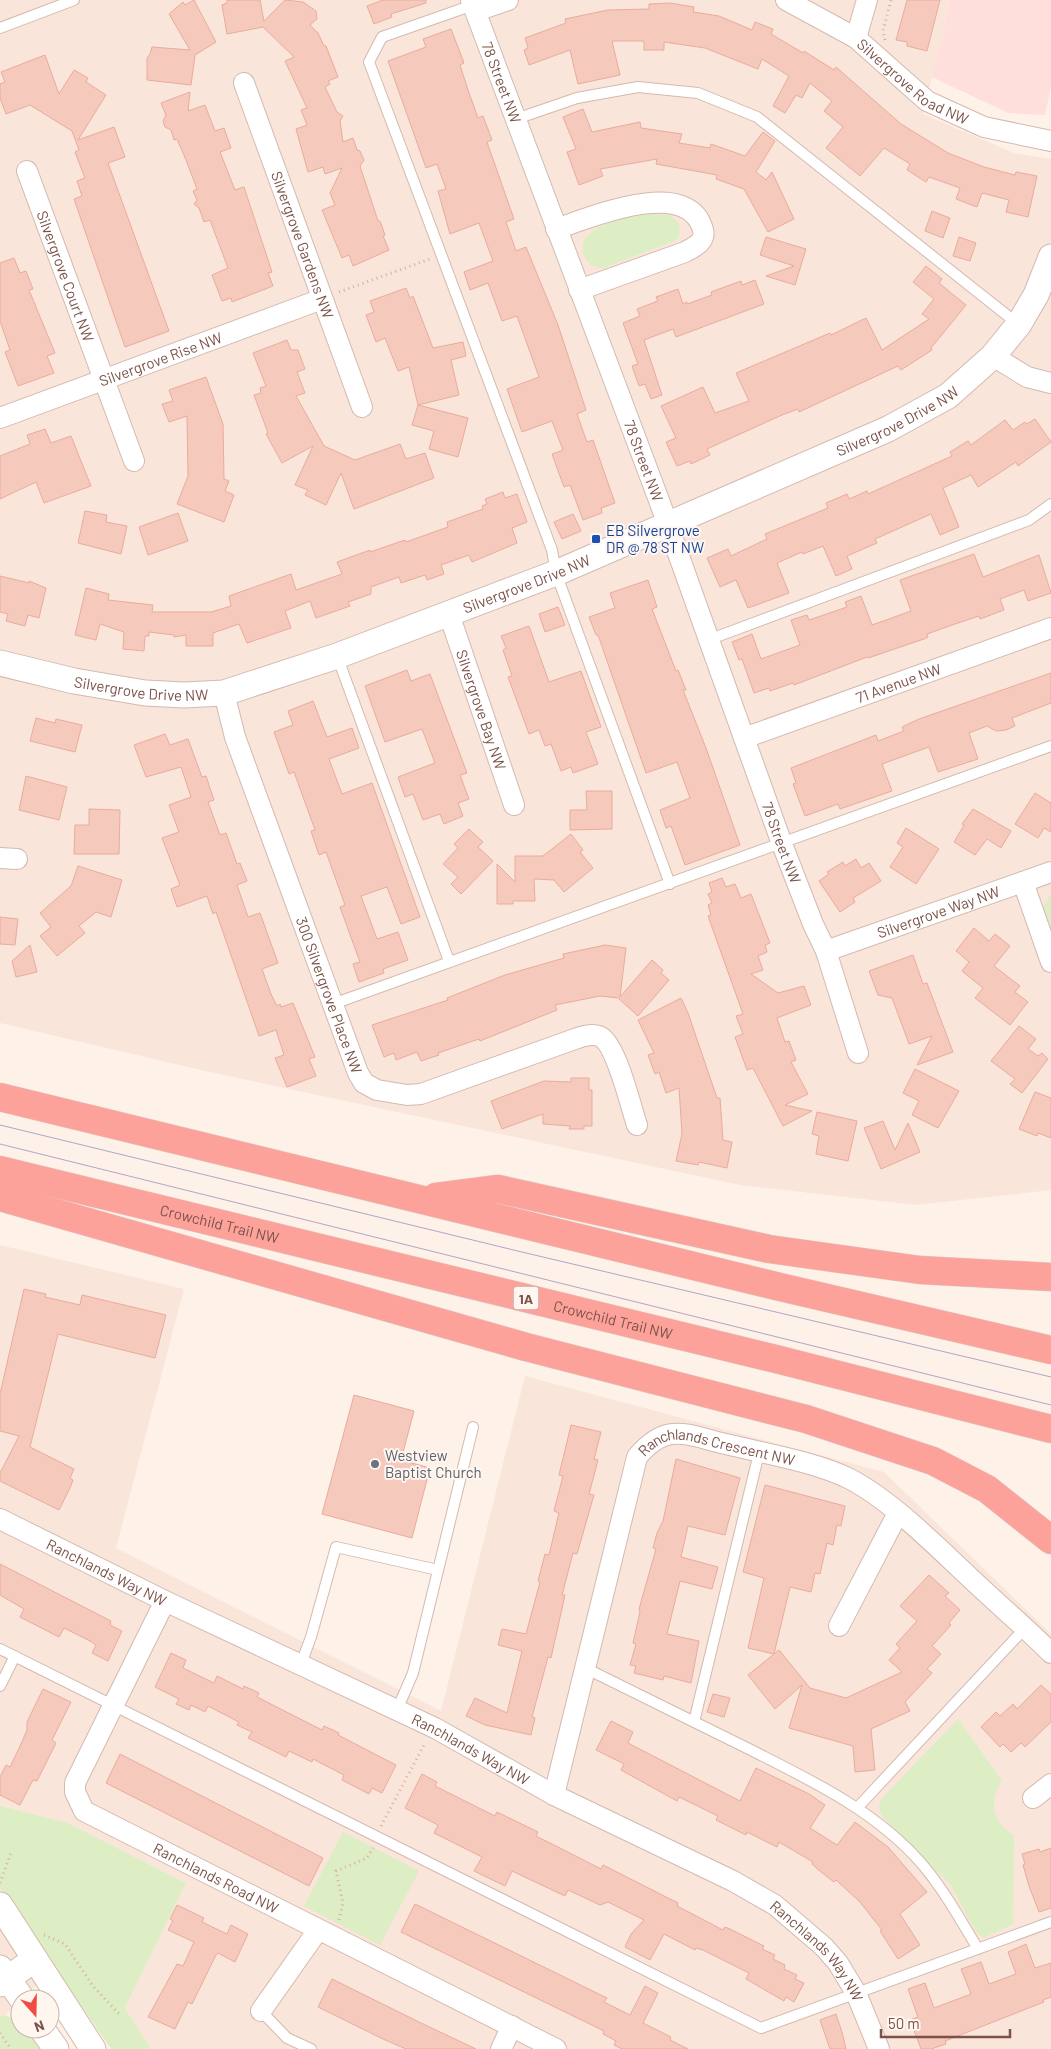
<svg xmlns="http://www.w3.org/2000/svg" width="1051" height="2049" viewBox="0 0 1051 2049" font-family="Barlow,sans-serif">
<rect width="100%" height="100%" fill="#fef2e8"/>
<!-- residential -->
<path fill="#f9e5d9" d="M0,0H951L923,114L1014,153L1051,159V1190L916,1205L740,1185L205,1071L0,1023Z
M0,1245L184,1289L116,1548L441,1711L525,1376L884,1472L1051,1634V2049H151L125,2008L186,1883L68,1823L0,1806Z
M0,1888L56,1967L5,2015L0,2016Z"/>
<!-- commercial -->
<path fill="#ffdfdb" d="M951,0H1051V87L1045,115L1008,113L932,77Z"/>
<!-- green -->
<path fill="#ddeec4" d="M656,214L670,215L679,223L680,233L677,240L603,268C594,268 588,264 584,256C572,225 636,214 656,214Z
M1051,893V933L1042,909Z
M958,1719L1002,1781C987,1802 994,1823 1014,1836L1013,1924L984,1938L976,1932L950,1884L882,1816L879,1806L882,1798Z
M0,1806L68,1823L186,1883L125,2008L151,2049H111L0,1888Z
M343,1832L419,1871L380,1945L304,1906Z
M5,2015L20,2022V2029L29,2030L41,2049H0V2016Z"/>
<!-- building -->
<path fill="#f6c9bd" stroke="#eaab9c" d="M194,0L216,42L195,55L191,85L147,80V58L150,54L152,47L190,50L169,14L183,2L185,5Z
M227,0H260L264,21L285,0L303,2L316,11L317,19L310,25L318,33L324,46H326L338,77L328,81L330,84L325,87L337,112L343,116L340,121L343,142L353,138L357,150L360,151L364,160L360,166L362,172L378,221H380L385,235L383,236L389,250L353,266L349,255L342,258L322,210L335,205L330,193L342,168L325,174L323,167L308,172L296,129L307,125L301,110L307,108L285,61L294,57L263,27L227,34L222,5L227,3Z
M383,0H426V3L391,14L392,17L374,24L367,6Z
M907,0H940L927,51L907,46V42L896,40Z
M670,3L694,7L693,12L719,16L752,30L755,22L773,29L771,34L803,53L804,51L834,70L836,67L901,124L948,153L984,167L1015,175L1016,172L1037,176L1028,217L1006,212L1009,200L982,193L977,207L956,199L960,188L929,177L926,182L907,170L910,164L884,148L860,176L826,148L843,127L824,111L832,101L810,83L802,98L796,95L785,113L773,106L789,76L762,59L758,69L705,48L664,42V50H644V41H612L620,75L578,84L570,50L529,65L524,50L528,48L525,38L566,23L565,19L608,10L649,9V4Z
M451,29L464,63L460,65L468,90L478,118L483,116L492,140L487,142L514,219L506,222L516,251L526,247L558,325L586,410L577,414L587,442L593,440L615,503L601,508L602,513L583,520L570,485L564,487L552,454L563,450L552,421L522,432L507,389L539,377L517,316L502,321L488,283L470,290L464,272L493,261L479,223L450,234L438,191L446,189L437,164L426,168L388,61L426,47L423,39Z
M45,55L59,94L74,70L88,78L86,82L106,95L78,140L114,127L125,157L108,163L169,331L125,347L74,199L82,196L77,181L85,178L75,152L79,150L72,131L30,105L6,114L0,98V84L5,82L1,72Z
M190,92L188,111L205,105L215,131L224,128L231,148L220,152L235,190L244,187L272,272L268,273L273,286L232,302L231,298L222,301L212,275L228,268L210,220L204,222L199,208L194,204L197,200L193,191L197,189L186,160L177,139L174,140L171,130L165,127L163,121L166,115L161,103Z
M583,109L592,132L640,122L641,128L682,134L679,143L710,148L711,144L745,156L763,132L775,141L756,172L766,180L772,172L794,219L768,232L744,189L716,179L717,175L656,164L657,159L600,169L603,176L579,185L567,152L576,149L563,117Z
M932,211L950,218L943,238L925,231Z
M766,237L806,249L795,285L766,276L794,266L760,255Z
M959,237L976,243L970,261L953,256Z
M14,258L20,273L26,271L33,289L29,290L55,353L47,356L54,373L18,386L5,352L10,350L0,321V263Z
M926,266L942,279L939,283L966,305L931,348L932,350L901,370L898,366L799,412L798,409L782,415L707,449L710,455L691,464L690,461L677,466L666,442L676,438L661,406L703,387L715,413L749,401L736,373L830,333L831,335L866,318L882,350L929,319L922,314L934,299L913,282Z
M755,280L764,304L676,337L673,329L644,340L662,395L651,399L645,384L639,386L632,366L638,364L623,323L640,316L637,309L658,301L656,297L678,289L683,304L687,302V304L712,295L711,292L741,281L742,285Z
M406,288L410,298L413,296L433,348L463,342L466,356L451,360L459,395L418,405L409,367L398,371L385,338L376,342L366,315L374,312L370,301Z
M287,340L291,350H298L305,369L297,372L305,393L296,396L324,446L355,460L400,444L406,459L425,453L434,478L354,509L341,473L326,505L305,495L308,490L295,485L313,446L282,463L266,434L268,433L254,395L261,393L260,388L266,386L253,353Z
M206,377L223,424L224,479L229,481L225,491L234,495L224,522L177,504L188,476L187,416L169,422L162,404L173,401L169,390Z
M418,405L468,418L458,457L429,449L434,431L412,425Z
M1035,419L1051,442L1018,466L1016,462L978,487L971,475L943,488L959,527L940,535L931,514L875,539L877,543L847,556L852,569L836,576L823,546L803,554L802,552L777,563L789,593L748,608L736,580L720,587L707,558L728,549L731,556L767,539L765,534L828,508L826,503L847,494L849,499L867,491L868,494L952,456L950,452L968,441L971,445L1005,420L1013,430L1025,422L1027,424Z
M45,429L51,443L71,436L91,486L44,503L36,482L0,499V456L30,444L27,435Z
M503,492L505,498L517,494L527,522L512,528L517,543L472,562L469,555L441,565L444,574L427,580L425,575L401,583L399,577L371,587V594L348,602L350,606L316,618L310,601L285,611L291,628L247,643L239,624L213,633V646H186V635L174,637V635L149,632V636H145L144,651L123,649L124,632L100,624L96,640L75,635L86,588L109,594L108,600L153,605L152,612H211L231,606L229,596L291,574L296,590L342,574L337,562L370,550V552L405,540L406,542L448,527L447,522L483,509L482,506L487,504L485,499Z
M85,511L107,515L106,522L127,526L121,554L78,543Z
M178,513L188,541L148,555L139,527Z
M573,514L581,531L562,539L554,522Z
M974,554L983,577L1039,555L1051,593L1028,601L1024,590L1000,599L1004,610L980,619L979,616L955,624L927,634L928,637L924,639L868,658L867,657L794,685L793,683L770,691L769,688L754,693L742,659L739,660L732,642L752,634L761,659L800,645L791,620L807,615L809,620L847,607L845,602L861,596L872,625L911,611L900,580Z
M0,576L29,583V581L46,588L39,618L28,615L25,626L6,621L8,614L0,612Z
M648,580L657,607L652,609L676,671L678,670L686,690H683L706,748L740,845L685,865L671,826L666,828L660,810L690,798L677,762L646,773L598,635H596L589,617L615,608L610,593Z
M558,607L565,625L545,632L539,614Z
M529,626L549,682L581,671L601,727L586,732L598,764L573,773L571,767L561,771L551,744L545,746L539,730L529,734L508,677L512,676L503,650L506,648L501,636Z
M407,670L411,681L430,674L467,773L460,775L469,799L458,803L463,816L444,824L440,814L423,820L413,794L405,797L398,777L435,763L422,729L385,742L365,686Z
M1051,673V703L1012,718L1015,726L1006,730L996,731L987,726L969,733L978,759L938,772L929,747L882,764L892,791L840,809L838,804L805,816L793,784L796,783L791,768L876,735L878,741L904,731L902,727L919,719Z
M313,701L327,737L352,728L359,748L329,759L342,794L372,783L420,917L401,924L387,887L361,896L377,939L398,932L408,960L383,969L384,973L359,982L353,964L360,962L340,907L345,905L326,852L319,855L311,831L315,830L294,772L289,774L274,732L293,725L288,711Z
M36,718L55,723L56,719L82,725L75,752L30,741Z
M165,734L170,745L188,739L202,777L206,776L214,800L208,802L220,835L226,833L237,864L240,863L247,881L237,885L248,917L260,913L278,963L262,969L271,994L277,1006L280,1004L281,1007L293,1003L315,1057L309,1059L316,1076L287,1087L275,1058L284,1055L276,1030L259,1036L216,912L213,914L207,896L177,907L171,889L180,885L162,838L179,832L169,805L191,797L181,767L146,777L134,745Z
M26,776L67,787L59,820L19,810Z
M586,791H612V829L570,830V810H587Z
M1035,793L1051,803V832L1044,828L1038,838L1015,824Z
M89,809L120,810L119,854H74L75,825H89Z
M973,809L1011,831L1001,848L987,839L975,855L954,842L964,825L962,824Z
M906,828L939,849L916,884L890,867L903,847L897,843Z
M469,829L483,842L478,847L493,861L461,894L451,884L458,877L443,864L458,848L454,844Z
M571,834L583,850L580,852L593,868L564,892L554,880L534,879L535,901H513V904H497V864L515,882V856H543Z
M856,859L861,868L869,863L881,881L853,898L855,902L840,912L819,881L829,874L827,872L843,862L845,866Z
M78,866L122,880L111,917L96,912L79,926L85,933L57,956L40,936L51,927L40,913L71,886Z
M722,878L726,887L735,884L741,898L751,894L770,943L765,945L767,952L758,956L763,970L751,974L778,993L804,986L811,1005L777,1018L785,1042L789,1041L796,1060L791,1062L808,1094L785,1105L812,1111L783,1126L753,1068L747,1070L735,1037L743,1034L736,1016L743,1014L708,916L711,915L708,905L712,903L708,894L712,892L709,883Z
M0,917L18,919L15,945L0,944Z
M974,928L989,941L995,934L1010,946L994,966L1020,986L1015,992L1028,1002L1010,1025L975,998L983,988L962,971L969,962L956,951Z
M30,945L37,972L16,977L12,961Z
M605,945L626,948L620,997L652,960L663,970L661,973L669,980L638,1016L618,998L600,996L555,1005L557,1010L480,1041L479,1039L438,1053L439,1055L421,1061L417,1052L396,1060L394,1053L384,1057L372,1025L448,1000L447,998L505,975L564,958L563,954Z
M913,955L923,984L927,983L953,1052L917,1065L932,1036L909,1044L892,998L878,995L869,971Z
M681,998L688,1013L717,1098H720L723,1140L732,1142L727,1168L699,1162L698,1165L676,1161L682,1134L679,1088L666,1093L659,1072L655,1074L648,1055L654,1053L638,1020Z
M1019,1026L1036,1039L1028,1049L1038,1056L1042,1053L1048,1059L1022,1093L1010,1084L1015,1079L991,1061Z
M915,1069L959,1091L938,1128L912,1115L919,1101L903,1093Z
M571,1078H589V1090H592V1126H584V1129H569L570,1126L543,1124V1114L502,1129L491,1101L544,1081L571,1082Z
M1035,1092L1051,1098V1138L1038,1133L1037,1136L1019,1129Z
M817,1112L857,1121L848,1161L816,1154L819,1136L812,1134Z
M883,1121L895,1150L908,1123L920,1152L881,1169L864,1128Z
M24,1289L46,1294L45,1297L80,1305L82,1295L166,1315L155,1358L58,1334L30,1447L74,1469L70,1478L73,1480L70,1488L59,1510L0,1481V1473L19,1436L0,1431V1394Z
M354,1395L414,1411L401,1460L430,1468L412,1538L322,1514Z
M571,1425L601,1432L594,1459L598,1460L589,1494L594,1495L577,1554L573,1553L562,1595H565L551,1658L548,1657L532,1717L535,1718L531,1735L485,1725L466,1716L475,1698L507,1713L522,1651L498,1645L502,1629L526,1634L540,1582L538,1581L545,1554L549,1555L559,1513L554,1511L563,1476L559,1475Z
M676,1459L740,1478L725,1535L688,1526L681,1557L718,1567L712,1589L680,1581L667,1634L699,1641L691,1683L664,1676L663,1680L634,1673L636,1666L630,1665L636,1644L633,1643L640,1612L639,1609L656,1549L653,1548L657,1533L663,1521Z
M765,1485L845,1506L841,1526L837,1525L833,1545L827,1543L820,1574L815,1573L811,1592L790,1587L774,1654L748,1648L764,1578L743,1572Z
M0,1564L111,1621L110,1625L122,1631L108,1661L92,1653L96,1645L90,1641L64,1628L59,1637L20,1617L24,1609L0,1595Z
M929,1575L949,1593L945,1596L960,1610L949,1623L951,1625L932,1646L941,1654L927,1669L932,1673L905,1702L910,1711L871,1729L875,1770L855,1772L853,1746L789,1728L802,1685L775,1709L748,1675L779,1650L810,1688L846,1698L902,1672L889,1660L900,1648L896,1644L917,1621L900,1606Z
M171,1653L186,1660L183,1668L214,1683L217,1676L243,1689L244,1686L259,1693L257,1697L322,1730L324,1726L339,1733L338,1735L396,1765L382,1793L372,1788L369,1794L342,1780L344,1775L313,1759L312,1762L289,1751L286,1757L248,1738L252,1732L237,1725L239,1722L208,1706L205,1712L191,1705L189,1710L176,1704L179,1699L155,1687Z
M1041,1685L1051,1694V1722L1025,1747L1021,1743L1011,1752L1003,1744L1000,1747L981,1727L996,1712L1000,1716L1013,1704L1017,1709Z
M43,1689L71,1702L52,1740L56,1743L37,1781L33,1780L20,1805L0,1795V1777L6,1765L10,1767L21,1744L27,1730V1722Z
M713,1694L730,1698L724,1717L707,1712Z
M611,1721L633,1732L628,1743L740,1801L756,1768L809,1794L825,1805L810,1828L837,1845L855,1822L888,1847L927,1892L900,1914L920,1945L898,1959L880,1931L882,1930L860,1902L836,1880L834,1882L821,1872L812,1864L813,1862L779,1842L777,1847L747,1832L746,1835L716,1820L718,1816L679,1797L677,1801L621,1770L624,1764L596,1750Z
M120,1754L323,1858L309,1886L106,1783Z
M422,1774L437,1782L435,1786L495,1816L497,1812L538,1832L536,1836L558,1847L601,1869L603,1865L678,1903L677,1906L723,1930L725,1927L730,1929L764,1946L762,1949L775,1955L773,1959L785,1965L784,1969L797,1975L795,1979L804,1983L794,2002L786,1997L784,2001L746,1979L749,1973L703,1950L696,1948L695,1950L664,1934L650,1960L625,1947L631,1934L644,1920L608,1902L600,1905L568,1890L565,1896L512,1871L505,1886L474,1871L482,1857L434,1833L438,1825L405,1808Z
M1051,1848V1908L1039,1912L1029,1886L1023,1865L1025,1864L1022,1854L1039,1849L1040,1852Z
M415,1904L607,1998L604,2002L630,2015L645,1986L658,1993L643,2023L671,2037L670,2040L688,2049H622L614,2045L616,2041L603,2034L604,2031L401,1932Z
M177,1905L204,1918L202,1922L227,1934L231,1925L248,1934L235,1962L218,1953L216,1955L192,2004L188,2002L175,2029L148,2017L177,1964L183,1966L194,1942L168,1930L173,1921L170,1919Z
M1026,1944L1035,1968L1051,1963V1997L1043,2000L1044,2002L945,2041L946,2044L931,2049H921L910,2020L918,2017L908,1989L925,1983L934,2008L971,1994L961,1969L981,1962L989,1984L1016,1974L1008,1952Z
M332,1979L419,2022L476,2049H406L383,2039L318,2007Z
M836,2014L842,2032L846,2049H830L820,2020Z"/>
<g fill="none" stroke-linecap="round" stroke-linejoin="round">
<defs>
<path id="service" d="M473,5L382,37L369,62L552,550L556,573L670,884
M0,28L74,0
M516,119L577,98L638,87L698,93L757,117L1018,324
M708,640L1029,520L1051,504
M337,656L449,961
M333,1004L1051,746
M0,1649L761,2028L1051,1922
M301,1664L311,1637L336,1547L438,1570
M585,1668C640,1695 694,1722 749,1749C810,1780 875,1810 922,1864C944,1890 960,1919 978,1949
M0,1686L15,1656
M397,1710L413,1673L473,1427
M694,1722L759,1453
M858,1807L1025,1628
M261,2011L287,2038L311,2049"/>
<g id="minor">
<path id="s1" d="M471,0L660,503L782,844L813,924L826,951L858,1053"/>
<path id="s2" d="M786,0L856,38L927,101L984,127L1051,141"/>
<path d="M476,11L508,0"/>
<path d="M856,38L867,0"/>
<path id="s3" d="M244,83L362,407"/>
<path id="s4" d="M27,171L134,461"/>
<path d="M556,229C589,218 689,175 703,230C706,242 694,247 685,252L579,290"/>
<path d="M993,356L1027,377L1051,383"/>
<path id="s5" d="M0,418L322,299"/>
<path id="s6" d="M449,614L514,805"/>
<path id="s7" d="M224,693L235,737L358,1073L364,1083L377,1090L407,1095L421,1094L572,1040C580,1037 591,1033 599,1036C616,1042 631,1108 637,1125"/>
<path id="s8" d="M744,738L1051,628"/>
<path d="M0,858L17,859"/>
<path d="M1023,882L1051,962"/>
<path id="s9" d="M826,951L1051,872"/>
<path id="s10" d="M0,1519L165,1601L435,1728L554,1795L733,1881L775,1905L824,1947L838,1963L856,1993L879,2049"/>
<path id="s11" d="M165,1601L75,1783V1792L84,1811L556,2049"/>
<path d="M839,1626L898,1513"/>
<path id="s12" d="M554,1795L637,1457C667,1421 686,1435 726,1444C763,1453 816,1462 850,1479C890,1500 932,1542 965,1573C993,1600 1023,1625 1051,1653"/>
<path d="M1033,1798L1051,1784"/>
<path d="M261,2011L318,1930"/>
<path d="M501,2049L512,2026"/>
</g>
<g id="tertiary">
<path id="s13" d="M0,663L74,681L145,693L184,695L224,693L337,656L556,573L888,429L948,396L993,356L1019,324L1036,295L1051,257"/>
<path d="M0,1905L93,2049"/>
<path d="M0,1968L22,1999"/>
<path d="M0,1984L35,1959"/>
<path d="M42,2029L56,2049"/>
</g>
<g id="motorway">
<path d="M0,1097L780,1287L1051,1350"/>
<path id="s14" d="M0,1170L776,1359L1051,1429"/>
<path d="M0,1197L526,1347L806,1419L933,1461L987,1489L1051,1540"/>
<path d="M436,1197L498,1189L769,1249L920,1270L1051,1277"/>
</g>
</defs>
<!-- service casing -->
<use href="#service" stroke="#d4b9af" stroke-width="12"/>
<!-- minor casing -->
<use href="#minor" stroke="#d4b9af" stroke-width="22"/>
<!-- tertiary casing -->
<use href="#tertiary" stroke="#d4b9af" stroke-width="27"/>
<!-- motorway casing -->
<use href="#motorway" stroke="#dacfcc" stroke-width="29"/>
<!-- path -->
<path stroke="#dcac9f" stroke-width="3" stroke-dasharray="1 4" stroke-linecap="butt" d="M885,40L883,31L891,0
M339,292L430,259
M381,1826L425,1743
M0,1883L12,1850
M339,1920L343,1903L336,1871L367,1858L373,1848
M44,1935L65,1944L93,1986L121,2016
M0,2033L11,2049"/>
<!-- service -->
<use href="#service" stroke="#fff" stroke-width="10"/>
<!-- minor -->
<use href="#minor" stroke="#fff" stroke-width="20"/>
<!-- tertiary -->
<use href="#tertiary" stroke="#fff" stroke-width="25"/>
<!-- motorway -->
<use href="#motorway" stroke="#fda29a" stroke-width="28"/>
<!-- tram -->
<path stroke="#b2a4ca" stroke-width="1" d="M0,1125L526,1253L1051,1377
M0,1144L1051,1405"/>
</g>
<!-- markers -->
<rect fill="#1a4fb4" stroke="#fff6f0" stroke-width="2" x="591" y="534" width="10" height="10" rx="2.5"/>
<circle fill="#6b7280" stroke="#fff6f0" stroke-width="2" cx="375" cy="1464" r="5"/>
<g text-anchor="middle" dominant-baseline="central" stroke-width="4" stroke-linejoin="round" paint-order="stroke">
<!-- shield labels -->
<rect fill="#fff6f0" stroke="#a3837b" stroke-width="1" x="513.5" y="1286.5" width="25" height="23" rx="4"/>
<g font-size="14" font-weight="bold" fill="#7b5249">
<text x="526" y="1298">1A</text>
</g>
<!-- street labels -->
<g font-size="15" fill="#7b5249" stroke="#fff6f0">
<text stroke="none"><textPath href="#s2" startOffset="152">Silvergrove Road NW</textPath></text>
<text stroke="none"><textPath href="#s1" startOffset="88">78 Street NW</textPath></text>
<text stroke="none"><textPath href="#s3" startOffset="172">Silvergrove Gardens NW</textPath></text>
<text stroke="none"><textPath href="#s4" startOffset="112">Silvergrove Court NW</textPath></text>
<text stroke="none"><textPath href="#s5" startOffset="171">Silvergrove Rise NW</textPath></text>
<text stroke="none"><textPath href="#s13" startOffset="954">Silvergrove Drive NW</textPath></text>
<text stroke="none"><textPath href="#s1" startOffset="492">78 Street NW</textPath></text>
<text stroke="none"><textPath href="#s13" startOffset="549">Silvergrove Drive NW</textPath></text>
<text stroke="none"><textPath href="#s8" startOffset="164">71 Avenue NW</textPath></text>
<text stroke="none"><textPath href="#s13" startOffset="144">Silvergrove Drive NW</textPath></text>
<text stroke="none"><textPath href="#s6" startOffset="101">Silvergrove Bay NW</textPath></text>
<text stroke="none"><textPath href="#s1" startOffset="898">78 Street NW</textPath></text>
<text stroke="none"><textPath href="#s9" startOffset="119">Silvergrove Way NW</textPath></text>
<text stroke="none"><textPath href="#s7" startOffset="320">300 Silvergrove Place NW</textPath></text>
<text stroke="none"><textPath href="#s14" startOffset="226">Crowchild Trail NW</textPath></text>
<text stroke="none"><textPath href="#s14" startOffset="631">Crowchild Trail NW</textPath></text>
<text stroke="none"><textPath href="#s12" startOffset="435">Ranchlands Crescent NW</textPath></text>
<text stroke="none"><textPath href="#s10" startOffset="119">Ranchlands Way NW</textPath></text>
<text stroke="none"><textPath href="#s10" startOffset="524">Ranchlands Way NW</textPath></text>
<text stroke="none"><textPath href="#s11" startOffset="381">Ranchlands Road NW</textPath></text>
<text stroke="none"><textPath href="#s10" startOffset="929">Ranchlands Way NW</textPath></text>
</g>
<!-- transit labels -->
<g font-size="15" fill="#164399" stroke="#fff6f0" text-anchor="start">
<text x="606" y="530">EB Silvergrove<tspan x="606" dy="17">DR @ 78 ST NW</tspan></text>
</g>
<!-- worship labels -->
<g font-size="15" fill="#5b616d" stroke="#fff6f0" text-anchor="start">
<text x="385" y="1455">Westview<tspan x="385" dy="17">Baptist Church</tspan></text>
</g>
</g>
<!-- north arrow -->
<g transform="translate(35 2014) rotate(160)"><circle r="24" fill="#fff6f0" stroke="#cab4ad"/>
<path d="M0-4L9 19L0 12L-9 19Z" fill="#f14b44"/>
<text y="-8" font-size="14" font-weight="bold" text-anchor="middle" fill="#7b5249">N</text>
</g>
<!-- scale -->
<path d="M881 2029v8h129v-8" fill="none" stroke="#7b5249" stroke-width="2.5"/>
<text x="888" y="2029" font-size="15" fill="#7b5249" stroke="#fff6f0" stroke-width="4" paint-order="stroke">50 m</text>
</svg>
